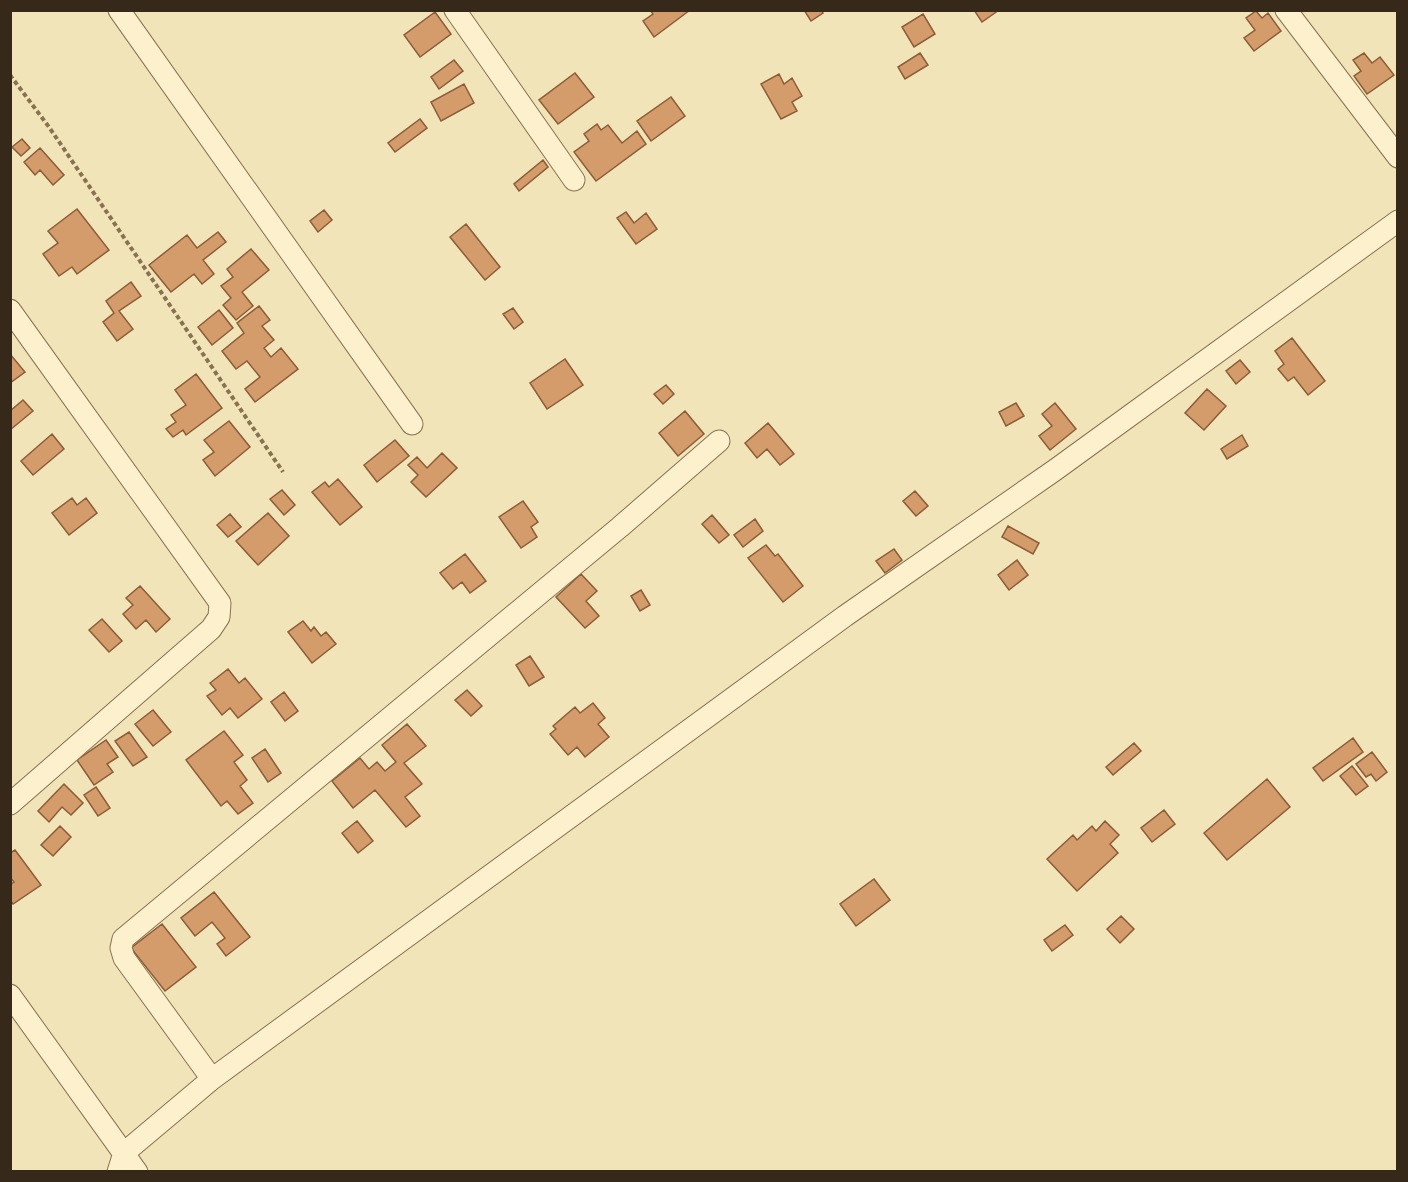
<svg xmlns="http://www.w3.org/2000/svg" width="1408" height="1182" viewBox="0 0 1408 1182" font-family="'IBM Plex Serif',serif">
<rect width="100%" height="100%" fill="#f2e4b9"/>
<!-- building -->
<path fill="#d49c6b" stroke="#8b5c36" stroke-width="1.5" d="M650,10H690L654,37L643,21L653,14Z
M804,10H821L823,13L811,21Z
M974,10H999L982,22Z
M1256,11L1262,18L1268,13L1281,31L1254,51L1244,38L1255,30L1246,18Z
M435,12L451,34L420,57L404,35Z
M923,14L935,34L914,47L902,27Z
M920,53L928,65L905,79L898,67Z
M1364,53L1372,63L1380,57L1394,75L1367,94L1354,76L1361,71L1353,60Z
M454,60L463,71L439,89L431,77Z
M575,73L594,97L558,124L539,100Z
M779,74L784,84L792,78L802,96L792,102L797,111L781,119L761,84Z
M464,84L474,103L441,121L431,102Z
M671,97L685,116L651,141L637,121Z
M420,119L427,128L395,152L388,143Z
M597,124L601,130L608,125L622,143L637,131L646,144L596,181L574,152L589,141L584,134Z
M22,139L30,148L21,156L12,147Z
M40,148L64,175L53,185L40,170L35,175L24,162Z
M543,160L548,167L519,191L514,184Z
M77,209L109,250L77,274L72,267L59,276L43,254L58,243L48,231Z
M324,210L332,220L318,232L310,221Z
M626,212L634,223L646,213L657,229L636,244L617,218Z
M466,224L500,267L485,280L450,237Z
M218,232L226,242L203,260L214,274L202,284L194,274L171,292L149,265L187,235L197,248Z
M251,249L269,270L242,292L253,306L236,320L223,305L231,298L221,286L233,277L227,269Z
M131,282L141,296L119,311L133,329L117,341L103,322L114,313L106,301Z
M259,306L270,320L262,326L274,340L264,348L271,357L281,348L298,369L255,402L245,389L260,377L247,361L236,369L222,351L244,333L237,323Z
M513,308L523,322L514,329L503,314Z
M219,310L233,328L212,345L198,327Z
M1292,338L1325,381L1308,395L1294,377L1288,381L1278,369L1284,364L1275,351Z
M10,354L25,372L10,383Z
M565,359L583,385L547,409L530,383Z
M1240,360L1250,372L1236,384L1226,371Z
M196,374L222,408L186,435L183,430L173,437L166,429L176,422L171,415L186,405L175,390Z
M666,385L674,394L663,404L654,394Z
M1207,389L1226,406L1204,430L1185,413Z
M23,400L33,411L10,430V411Z
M1016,403L1024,416L1006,426L999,412Z
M1055,403L1076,429L1050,450L1039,436L1052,426L1042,414Z
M685,411L704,434L678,456L659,433Z
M229,421L250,447L215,476L203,460L214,452L204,440Z
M768,423L794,454L780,465L767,449L757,458L745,443Z
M52,434L64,449L33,475L21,461Z
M1242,435L1248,446L1227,459L1221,449Z
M395,440L409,456L377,482L364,465Z
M442,453L457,468L426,497L411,482L418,475L408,465L417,457L427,468Z
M338,479L362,507L340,525L312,492L325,482L329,487Z
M282,490L295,505L284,515L270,499Z
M915,491L928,506L916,516L903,501Z
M72,498L77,505L86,498L97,513L69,535L52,513Z
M523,501L538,522L531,527L537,537L521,548L499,517Z
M268,513L289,536L258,565L236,541Z
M230,514L241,527L228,537L217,525Z
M712,515L729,535L719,543L702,524Z
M755,519L763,531L743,547L734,535Z
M1008,526L1039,543L1033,554L1002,537Z
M766,545L775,556L778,554L803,586L783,602L748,558Z
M894,549L902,560L885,573L876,561Z
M465,554L486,581L470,593L462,582L453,589L440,573Z
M1017,560L1028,575L1009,590L998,575Z
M581,574L597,591L586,601L599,616L585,628L556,597Z
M140,586L170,619L156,632L146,620L136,629L123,614L133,605L126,598Z
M641,590L650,605L640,611L631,596Z
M102,619L122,641L109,652L89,630Z
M303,621L311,631L314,627L321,636L326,632L336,644L312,663L288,632Z
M530,656L544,677L529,686L516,665Z
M228,669L239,683L245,678L262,699L238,718L230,708L222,715L207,696L216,690L210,683Z
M467,690L482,706L471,716L455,700Z
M284,692L298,711L285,721L271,702Z
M593,703L605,718L598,724L609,737L585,757L577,747L568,755L550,734L556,729L553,726L575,707L580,713Z
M153,710L171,732L153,746L135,724Z
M407,724L426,746L404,763L422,784L405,797L420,816L406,827L375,790L353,808L332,781L360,758L369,769L377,762L385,771L396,762L382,745Z
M224,731L243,755L234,762L247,780L240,786L253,803L238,814L227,801L221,806L186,760Z
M129,732L147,757L133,766L115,741Z
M1353,738L1363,752L1323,781L1313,768Z
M106,740L118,757L107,764L113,772L94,785L77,760Z
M1134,743L1141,751L1113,775L1106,767Z
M265,749L281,773L268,782L252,758Z
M1372,752L1387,772L1376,781L1371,774L1366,777L1356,764Z
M1352,766L1368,786L1356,795L1340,776Z
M1267,779L1290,807L1227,860L1204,833Z
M64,784L83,803L71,815L62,807L49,822L38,811Z
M96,787L110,808L98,816L84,795Z
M1164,810L1175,824L1152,842L1141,828Z
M357,821L373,841L358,853L342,833Z
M1105,821L1119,835L1110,844L1118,853L1077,891L1047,859L1073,835L1077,840L1092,826L1096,831Z
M60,826L71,837L53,856L41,845Z
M15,850L41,885L13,904L10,900V885L14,882L10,877V853Z
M874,879L890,900L856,926L840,904Z
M214,892L250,937L226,956L217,944L225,938L212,922L195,936L181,918Z
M1121,916L1134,929L1120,943L1107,929Z
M162,924L196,967L165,991L131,948Z
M1065,925L1073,935L1052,951L1044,940Z"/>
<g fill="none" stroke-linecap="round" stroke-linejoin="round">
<defs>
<path id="street" d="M119,10L412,424
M455,10L574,180
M1286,10L1398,157
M10,310L220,603L219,617L211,629L10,804
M10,995L137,1172
M212,1079L124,958L121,948L123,939L620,527L719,441
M118,1172L124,1153L212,1079L845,616L1055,470L1398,221"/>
</defs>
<!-- street casing -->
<use href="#street" stroke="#897252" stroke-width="23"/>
<!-- path -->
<path stroke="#897252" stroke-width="4" stroke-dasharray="4.5 3" stroke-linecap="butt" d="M10,75L49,127L283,472"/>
<!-- street -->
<use href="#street" stroke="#fcf0cd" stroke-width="21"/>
</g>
<!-- border -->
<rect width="1408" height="1182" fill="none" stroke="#372919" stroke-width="24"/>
</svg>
